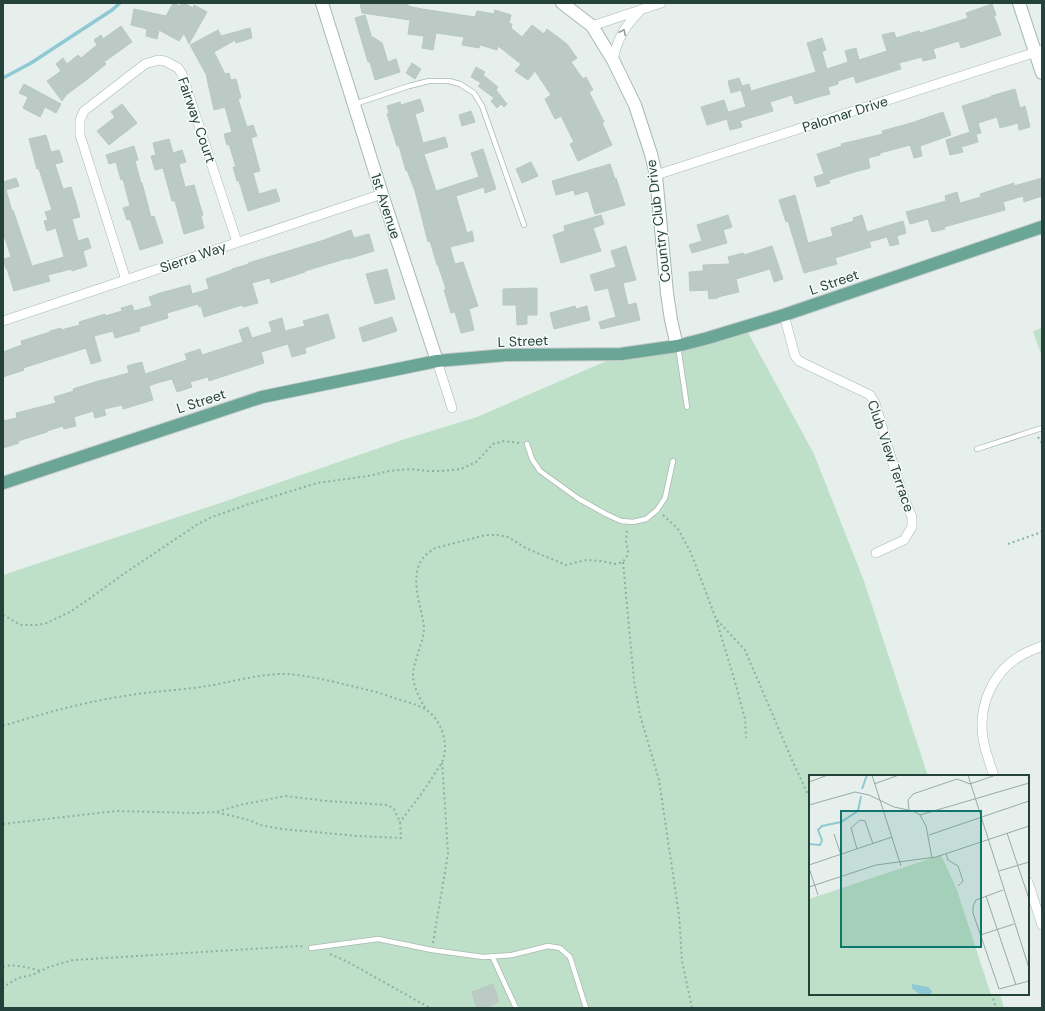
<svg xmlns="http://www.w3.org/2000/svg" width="1045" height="1011" viewBox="0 0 1045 1011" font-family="'DM Sans',sans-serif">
<rect width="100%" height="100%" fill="#e6efeb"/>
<!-- green -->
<path fill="#bfe0c8" d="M745,327L814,454L864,581L928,776H810V994H1000L1004,1008H3V575L226,501L402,440L477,417L625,353Z
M1042,328V357L1033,331Z"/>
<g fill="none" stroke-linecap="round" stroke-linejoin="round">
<!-- stream -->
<path stroke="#8ec9d4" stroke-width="3.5" d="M3,78L31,63L112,10L120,3"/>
</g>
<!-- building -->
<path fill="#bbcac4" stroke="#b8c9c2" d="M173,3L180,6L182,3H184L193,8L194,5L207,12L189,44L184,33L179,41L159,30L157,39L146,36L147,29L131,25L134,9L166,16Z
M360,3H399L408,4V6L422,9L475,17L477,11L494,14L495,10L511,15L509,23L512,24L511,28L522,37L532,25L544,34L547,29L567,44L577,58L571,62L583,79L586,77L593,90L589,92L604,122L602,123L612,145L578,161L570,144L574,142L561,116L555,119L545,99L551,95L535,71L528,80L515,71L521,64L498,46L497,50L480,45L479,48L462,45L464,37L436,33L433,50L422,48L424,36L408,34L410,20L362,13Z
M992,4L996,15L994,16L1001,35L961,48L959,41L933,49L936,58L923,61L922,57L899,63L901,69L856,83L854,76L838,81V84L828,87L830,94L818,97L795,104L792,95L770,102L773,111L740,121L742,127L730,130L727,119L707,125L701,107L724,100L728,112L746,107L741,90L731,93L728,81L739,78L742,86L749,84L751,91L816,72L807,43L822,38L826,50L822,52L827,69L848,62L845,51L856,48L859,60L887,51L882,35L894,32L896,38L919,31L920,33L968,18L966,13Z
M365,15L372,38L373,37L382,43L388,62L396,59L400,72L375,80L370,62H368L355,18Z
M121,26L132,42L104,62L106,64L85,81L66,95L62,101L47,81L61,71L56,64L63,58L67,64L78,55L81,58L97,45L94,40L101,35L103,39Z
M250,28L252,38L236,43L235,40L214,52L225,74L229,73L231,80L236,79L241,98L238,99L247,127L253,125L257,136L251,138L260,171L253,173L259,194L276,189L280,201L248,211L239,181H237L233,167H236L229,144L227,145L224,134L232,132L225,107L214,110L206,74L190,45L218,30L221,36Z
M412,63L421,69L415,79L406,73Z
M476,67L485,72L483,75L498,87L496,90L507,104L504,107L501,104L497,108L491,101L494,98L478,86L481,83L471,77Z
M24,84L61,104L56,113L45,107L40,117L23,108L28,97L19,93Z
M1015,89L1020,108L1025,106L1030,127L1019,130L1018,123L1000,128L997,117L978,123L981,133L976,134L978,142L961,147L963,152L950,155L946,140L970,132L962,106L991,97V96Z
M420,99L424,111L415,114L423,143L445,137L448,147L424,154L436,191L479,177L471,153L483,149L496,189L485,193L484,187L456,196L467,233L472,231L474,241L450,247L455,264L463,262L478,306L469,309L474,330L461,333L455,312L451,313L444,290L446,289L438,265H437L430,241L428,242L415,191L407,170L406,171L399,146H397L387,114L389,113L387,106L400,102L401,105Z
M122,104L137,123L109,145L97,131L115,117L111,112Z
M471,111L475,122L462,126L459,115Z
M943,112L951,135L920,146L922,156L914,158L910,145L880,153V155L868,158L870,168L858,171L829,180L830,183L817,187L814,177L824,174L817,154L842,146L841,144L883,134L882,131L911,123Z
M46,135L51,152L59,150L63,162L55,164L63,189L71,187L76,203L80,217L72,219L78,241L88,238L91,248L83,251L87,266L72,271L71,269L48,275L50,281L14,291L7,269H6L3,259L11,257L5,238L3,239V182L16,178L19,186L6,190L12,211L13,210L32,266L64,257L56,228L47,231L44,221L48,220L45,212L52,210L39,169H37L29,139Z
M169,139L173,153L182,150L186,162L179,164L185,187L194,185L199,202L203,215L201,216L204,228L184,234L175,201H172L163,168L155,170L151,156L156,155L153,143Z
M134,146L138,160L135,161L141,183H142L151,217L154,216L163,243L140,250L130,219L127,220L123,208L130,206L123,179L121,180L116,162L109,164L106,155Z
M531,162L538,176L522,183L516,169Z
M610,164L615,179L616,178L625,205L595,214L588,191L575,195L574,190L556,195L552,181Z
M1042,178V196L1024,202L1023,196L1003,202L1005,210L944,227L945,229L932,232L928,219L910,224L906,212L946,201L945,196L957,192L960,203L981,197L980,194L1014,183V186Z
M795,195L808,243L833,236L831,228L854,221L853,218L862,215L867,232L903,221L906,233L897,236L899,244L890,246L887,237L869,242L871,247L835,258L837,264L804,273L788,221L786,222L779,200Z
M601,215L604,224L593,228L601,251L561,263L553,235L565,231L564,226Z
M728,215L732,227L723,230L727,243L692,253L689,245L702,241L697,225Z
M351,230L354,238L369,234L374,251L348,259V258L305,271V272L271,283L270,278L252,283L258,303L243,307L242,305L204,317L201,306L199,307L198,304L167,313L168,318L139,327L140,331L115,338L113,331L94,336L101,361L91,364L86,348L23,368L24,370L3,377V352L22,345L21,341L50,332V331L61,328V330L80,325L79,322L105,314V316L122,311L121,308L132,305L134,311L152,306L149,297L160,293L190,285L192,294L209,289L206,279L232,270V269L249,264L248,263L321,241Z
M626,246L636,280L623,283L628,305L636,303L640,320L601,329L599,322L616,317L608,288L595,291L590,275L616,267L611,251Z
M772,246L783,279L774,282L770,269L736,279L739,292L718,297V298L709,299L708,290L690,291L689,272L703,271V265L730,264L728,257L743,253L744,255Z
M387,269L395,299L375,304L366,274Z
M537,288V315H527V324L517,325L516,305H503V289Z
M575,306L576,309L587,306L590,320L554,329L550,313Z
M328,314L335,338L305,348L306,353L292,357L288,344L261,352L264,363L209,381L208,377L190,382L192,387L177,392L172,379L157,383L149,386L153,400L123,409L122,405L104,409L106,415L95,418L93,411L74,417L76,426L64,429L63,426L47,431V432L18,441L19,443L3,448V421L17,418L16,413L56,403L54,397L74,391L73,389L95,382L129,373L127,366L142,362L145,374L187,360L185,354L200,349L202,355L243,342L239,330L248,327L252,338L272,332L269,322L282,318L285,331L305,326L303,321Z
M392,317L397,331L363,342L359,328Z
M493,984L499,1002L485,1008H477L472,992Z"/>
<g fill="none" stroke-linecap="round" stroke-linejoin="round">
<defs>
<path id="service" d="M355,104L409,86L429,81H449L460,84L474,93L482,106L524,225
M678,346L687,407
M527,444L532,459L540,471L579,499L606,514L621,521L633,522L646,519L657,510L665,498L673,461
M977,449L1042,428
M311,948L378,939L432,950L483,957L512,955L548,946L560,948L570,957L586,1008
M492,956L516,1008"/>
<path id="minor" d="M592,26L661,3
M613,60C617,40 624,27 639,12
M656,175L1042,50
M126,280L80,135V120L84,111L145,64L158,60L165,61L178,68L182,74L237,242
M784,315L795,356L799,361L870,395L875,403L892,461L905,501L912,517V527L904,540L876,553
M3,321L382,194
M437,361L452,408
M994,776C990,764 985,751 983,738C978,705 993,671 1022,655C1028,651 1036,649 1042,646
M1028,882L1042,925"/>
<path id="tertiary" d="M322,3L382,194L437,361
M562,3L592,26L613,60L635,105L651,154L656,175L667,293L671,320L677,346"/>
<path id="secondary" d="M1019,3L1042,73"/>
<path id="primary" d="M3,483L262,397L437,361L506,355L621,354L677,346L708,338L784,315L1042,227"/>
</defs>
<!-- service casing -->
<use href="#service" stroke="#a8b8b2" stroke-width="6"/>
<!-- minor casing -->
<use href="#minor" stroke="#a8b8b2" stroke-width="10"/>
<!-- tertiary casing -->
<use href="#tertiary" stroke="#a8b8b2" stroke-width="14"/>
<!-- secondary casing -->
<use href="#secondary" stroke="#a4bbb3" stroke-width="14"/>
<!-- primary casing -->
<use href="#primary" stroke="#c2cac8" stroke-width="14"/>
<!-- path -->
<path stroke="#86b3a5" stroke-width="2" stroke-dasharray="2 3" stroke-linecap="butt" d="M1038,437L1042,443
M663,515L678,529L691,553L716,619L735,682L745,719L746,738
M1008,544L1039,533L1042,531
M623,562L634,681L640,715L659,780L679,915L682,961L692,1008
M3,615L21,625H37L47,623L57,618L70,612L86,601L125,573L198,524L212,517L246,505L317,483L368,476L389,471L411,469L428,471H442L461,469L476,462L493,444L504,441L520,443
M717,620L745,650L792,760L810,799
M425,708C420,699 414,688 413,677C413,660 423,645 424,629C424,623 422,617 421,611C417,595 412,572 423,558C426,554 431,551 435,548L486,535H497L508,537L524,547L537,553L566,565L586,560L601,561L615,564L623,562L627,556L628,551L626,541L627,529
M3,726C47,712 92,700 138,694C159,691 180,690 201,687C228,683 261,673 288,674C308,676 328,680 347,685C363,689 379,692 394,698C404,701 416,704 425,709C441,719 449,742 443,760C441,764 438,769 435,773C425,790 412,806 400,822
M3,824L116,811L197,813L216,812L240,805L285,796L327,801L388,805L394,809L400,822L401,838L358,836L282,829L260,825L249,820L216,812
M433,943L448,854L442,760
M330,954L348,962L430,1008
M3,967C12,963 30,968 41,971
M3,989L5,986L18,978L32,975L49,967L73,960L299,946L305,947
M991,994L993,998L996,1008"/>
<!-- service -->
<use href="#service" stroke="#fff" stroke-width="4.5"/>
<!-- minor -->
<use href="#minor" stroke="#fff" stroke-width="9"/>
<!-- tertiary -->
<use href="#tertiary" stroke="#fff" stroke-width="12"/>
<!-- secondary -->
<use href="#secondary" stroke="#fff" stroke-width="12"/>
<!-- primary -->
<use href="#primary" stroke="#6aa596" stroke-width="12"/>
</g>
<!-- one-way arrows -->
<defs><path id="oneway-chevron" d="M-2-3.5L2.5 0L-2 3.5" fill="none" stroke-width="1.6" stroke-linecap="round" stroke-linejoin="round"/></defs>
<use stroke="#92a09c" href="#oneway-chevron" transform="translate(623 32) rotate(-63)"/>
<g text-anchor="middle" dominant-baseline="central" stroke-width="3" stroke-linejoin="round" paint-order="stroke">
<!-- street labels -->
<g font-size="14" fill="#24423a" stroke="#f7fbf9">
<text transform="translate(845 114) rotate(-18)">Palomar Drive</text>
<text transform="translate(197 120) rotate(71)">Fairway Court</text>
<text transform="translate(386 206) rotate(72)">1st Avenue</text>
<text transform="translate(658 221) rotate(-97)">Country Club Drive</text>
<text transform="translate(193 257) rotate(-19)">Sierra Way</text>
<text transform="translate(834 282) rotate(-19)">L Street</text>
<text transform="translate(523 341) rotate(-2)">L Street</text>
<text transform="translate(201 401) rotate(-18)">L Street</text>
<text transform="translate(891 456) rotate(71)">Club View Terrace</text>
</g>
</g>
<!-- overview -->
<g transform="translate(809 775)">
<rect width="220" height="220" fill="#e6efeb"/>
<path d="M132,80L148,115L182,220H0V124Z" fill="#bfe0c8"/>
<path d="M103,209L119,212L123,216L122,220L110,219L103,213Z" fill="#8ec9d4"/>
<path fill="none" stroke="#8ec9d4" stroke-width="2" d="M53,14L58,0M0,69L11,70L13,65L9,55L13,51L32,47L49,36L52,21"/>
<path fill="none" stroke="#98aaa4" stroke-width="1" d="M63,0L92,91M159,0L220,193M0,7L19,0M65,9L90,0M0,30L46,17L60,20L85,32L104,36L111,40L117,51L123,83M100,35L99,25L104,19L148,4L161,9L187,0M111,40L220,8M198,58L220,124M25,59L32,80M120,60L220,26M48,74L42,53L51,45L56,46L64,69M137,79L139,85L149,91L154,106L149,111M0,90L83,62M0,93L9,120M190,96L220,87M0,112L67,90L127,82L220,51M194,115L167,125L164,131V138L190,214L220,206M177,121L207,210M171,160L205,149"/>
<path fill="#0f766e" fill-opacity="0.15" stroke="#0f766e" stroke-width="2" d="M32,36H172V172H32Z"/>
<rect width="220" height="220" fill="none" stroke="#24423a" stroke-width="2"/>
</g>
<!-- border -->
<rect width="1045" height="1011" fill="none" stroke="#24423a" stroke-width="8"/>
</svg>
